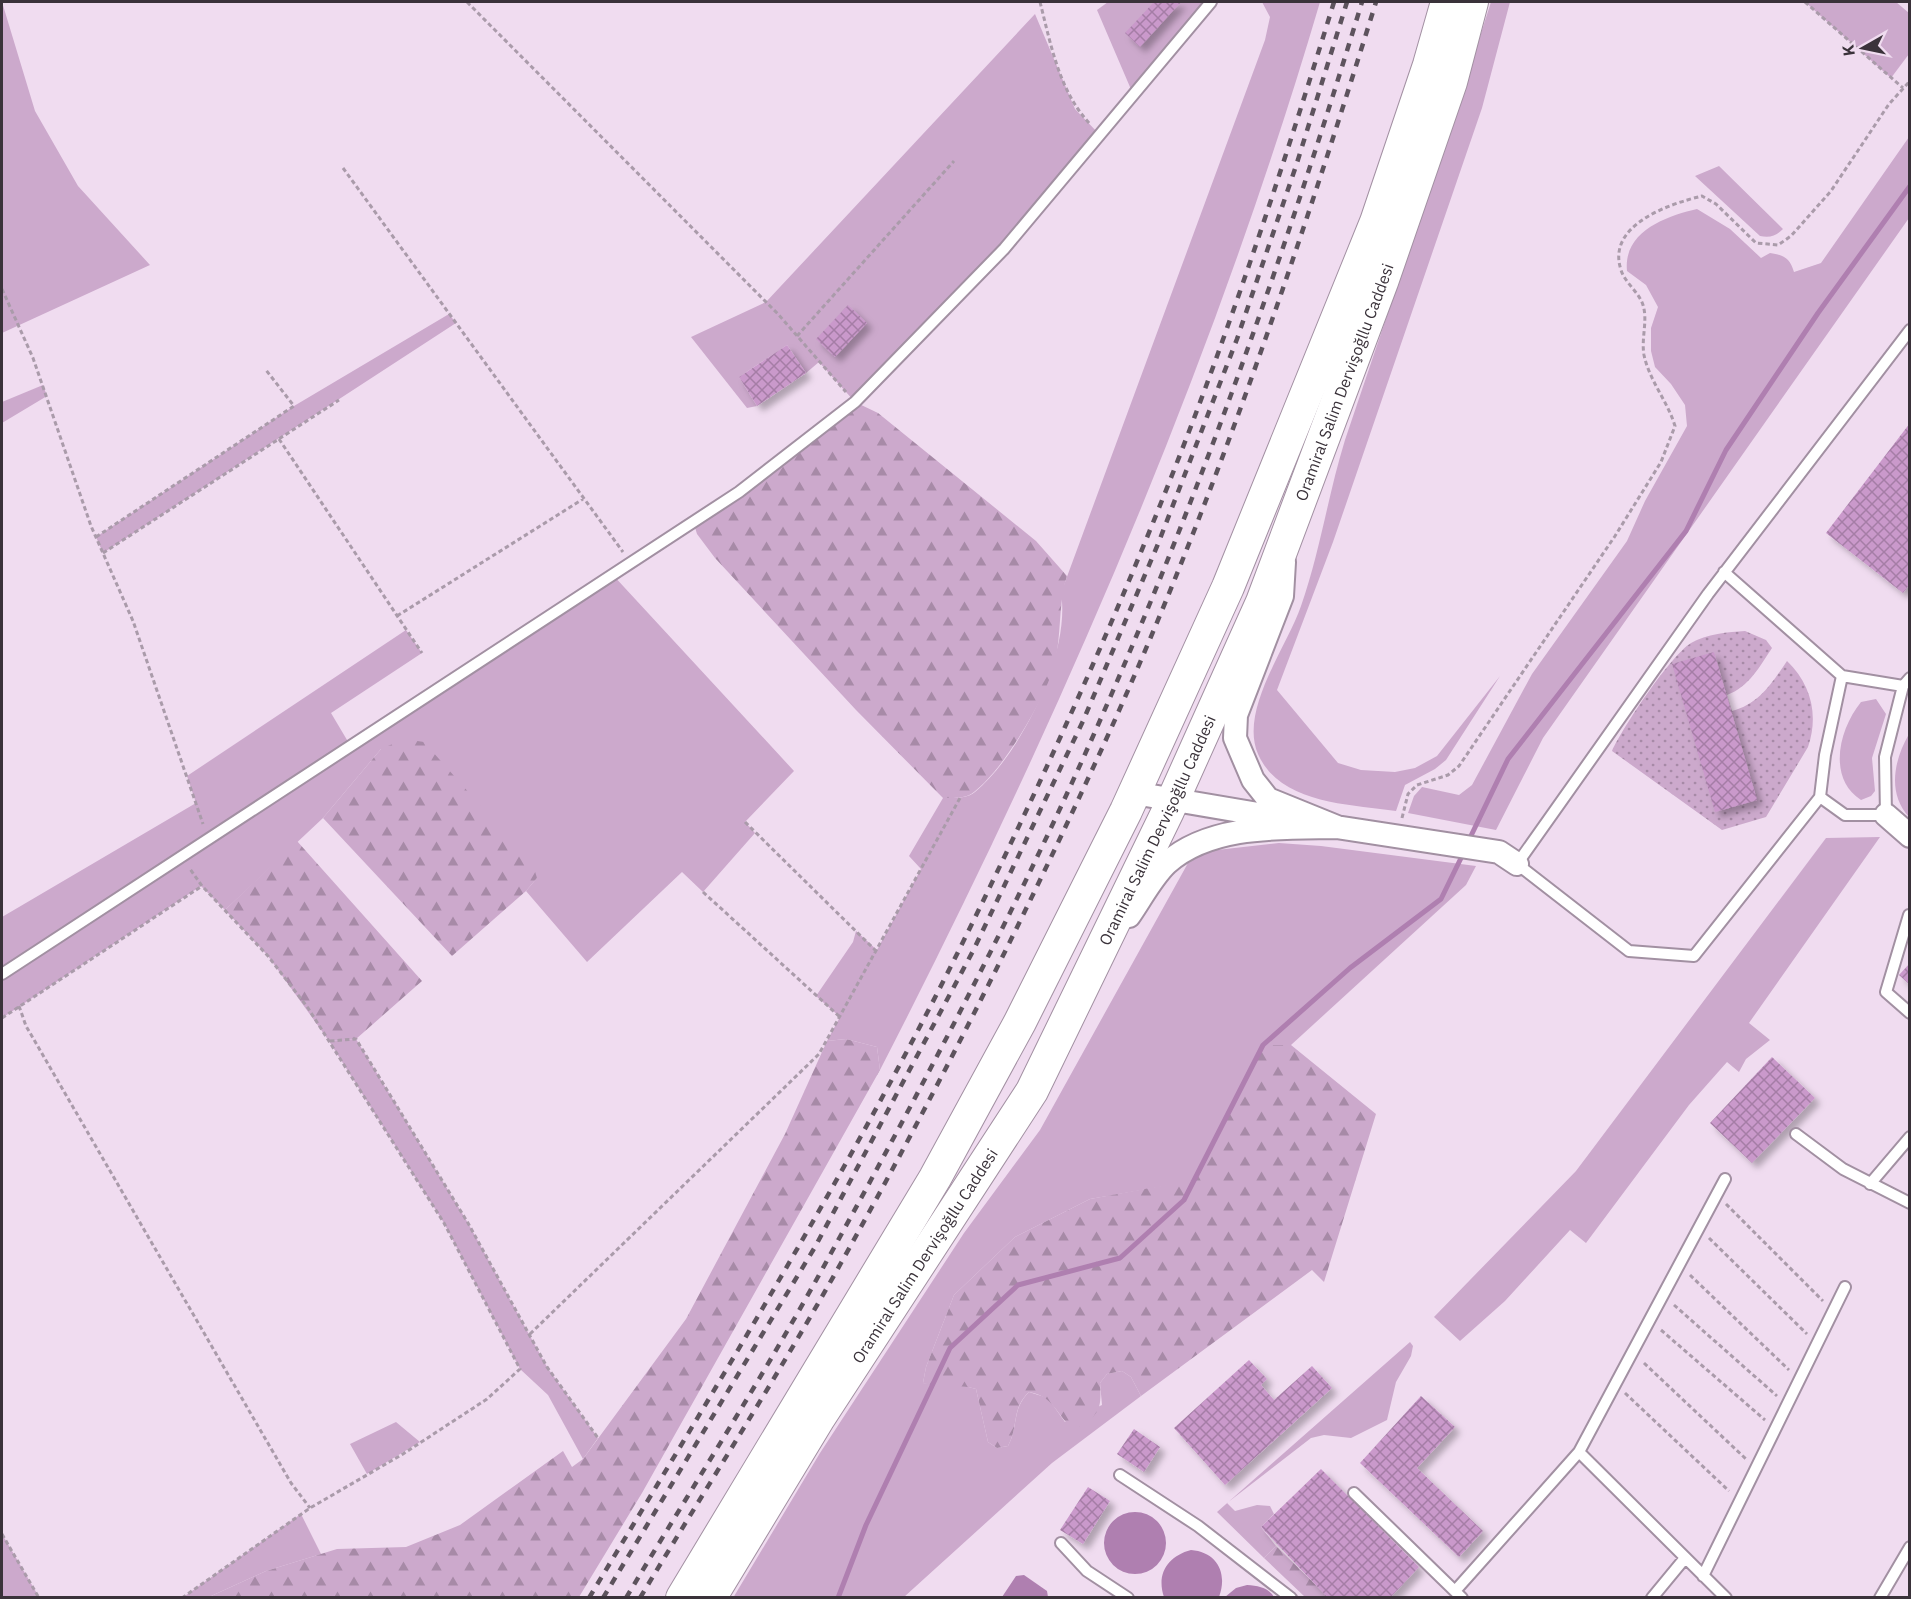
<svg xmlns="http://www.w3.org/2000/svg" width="1911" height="1599" viewBox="0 0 1911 1599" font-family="'IBM Plex Sans',sans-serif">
<defs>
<pattern id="forest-firs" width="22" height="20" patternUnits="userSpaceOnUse" patternTransform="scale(1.5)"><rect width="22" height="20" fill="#cca9cc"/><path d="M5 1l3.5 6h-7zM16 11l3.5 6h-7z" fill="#a78aa7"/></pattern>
<pattern id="garden-dots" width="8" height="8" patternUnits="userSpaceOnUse" patternTransform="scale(1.5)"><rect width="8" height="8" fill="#cca9cc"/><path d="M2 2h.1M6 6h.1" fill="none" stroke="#a78aa7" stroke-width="1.8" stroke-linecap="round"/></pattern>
<pattern id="building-cross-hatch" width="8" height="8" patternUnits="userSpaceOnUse" patternTransform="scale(1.5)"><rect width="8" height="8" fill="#ca99cb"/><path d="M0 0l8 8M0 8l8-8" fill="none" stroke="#a57da6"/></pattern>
<filter id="shadow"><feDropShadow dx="5.5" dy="5.5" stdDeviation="3" flood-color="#0004"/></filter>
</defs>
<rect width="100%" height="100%" fill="#f0dcf0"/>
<!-- grass -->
<path fill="#cca9cc" d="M2,2L35,111L78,186L150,265L2,333Z
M1108,2H1206L1133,94L1097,10Z
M1262,2H1320C1211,372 1056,728 880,1070L877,1047L846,1039L827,1041L840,1017L816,996L853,942L856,931L877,950L921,869L909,856L943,798C953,798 967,799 975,792C1021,754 1071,653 1061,593L1265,40L1270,17Z
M1491,2H1510L1482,108L1333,542L1277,690L1338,763L1361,770L1395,772L1415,768L1437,756L1500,676L1446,760L1435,769L1405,785L1396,811C1349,804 1280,804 1258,754C1239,710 1287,647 1301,606C1320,552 1328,495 1345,440C1394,294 1445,148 1491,2Z
M1805,2H1896L1909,13V54L1891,78Z
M1035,14L1075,109L1099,134L1004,249L855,402L819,362L806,373L787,345L739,377L757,406L747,408L691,337L766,302Z
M1909,137V218L1543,738L1496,830L1408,813L1414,796L1422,787L1459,795L1472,785L1532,674L1627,541L1645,501L1687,426L1685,405L1671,384L1655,367L1651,351V328L1658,307L1646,285L1627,271C1623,231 1667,216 1697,209L1730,229L1761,258L1770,253C1784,255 1790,258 1794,272L1821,263Z
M1719,166L1783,229C1776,236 1770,238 1760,236L1695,176Z
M449,314L456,323L103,553L96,537L294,406Z
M43,385L47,396L2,423V402Z
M612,574L794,771L745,822L755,833L703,892L682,872L587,962L526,891L537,878L381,749L323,818L225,910L201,886L2,1018V917L196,803L187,776L406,630L422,653L331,713L350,745Z
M1876,699L1886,714L1872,758L1875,791L1871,796L1861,800C1827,778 1839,729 1861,702Z
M1909,734L1910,817H1909C1887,793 1894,760 1909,734Z
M1880,837L1749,1023L1770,1040L1746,1059L1739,1072L1727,1062L1689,1105L1586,1243L1570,1230L1505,1301L1460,1341L1434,1317L1576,1171L1826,838Z
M1279,843L1321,846L1476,866L1466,885L1291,1045H1263L1194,1181L1090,1199L1015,1237L954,1295L926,1367L923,1383C941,1386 959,1383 976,1389L988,1442L997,1448L1008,1446C1019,1426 1011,1410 1029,1392L1048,1398L1065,1422L1102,1405L1100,1383L1107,1374L1122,1371L1131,1377L1141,1396L1052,1463L904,1597L733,1598L820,1453L964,1233L1040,1130L1188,863L1208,851Z
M356,1039L468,1223L547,1367L598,1438L583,1459L548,1395L520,1369L444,1223L329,1041Z
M1410,1342L1413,1346L1411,1356L1396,1382L1387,1420L1351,1438L1324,1435L1311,1438L1227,1503L1235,1511L1257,1505L1270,1506L1274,1514L1261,1527L1276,1546L1264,1558L1217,1512Z
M396,1422L420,1442L367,1474L350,1444Z
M301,1514L321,1554L266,1571L209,1597L182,1598Z
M2,1534L39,1597H2Z"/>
<!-- forest -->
<path fill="url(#forest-firs)" d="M855,402L878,413L1036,541L1067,576C1058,602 1062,637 1054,666C1044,701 1003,770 974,792C966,799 953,798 943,798L856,710L715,558L697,534L693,521Z
M404,739L424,742L533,865L537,878L526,891L452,956L323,818L381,749Z
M297,841L422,981L356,1039L329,1041L268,956L225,910Z
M846,1039L877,1047L880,1070L642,1493L579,1597H209L266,1571L337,1549L406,1547L460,1525L563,1451L572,1467L583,1459L686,1319L785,1134L827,1041Z
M1263,1045H1291L1376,1114L1324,1282L1312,1270L1141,1396L1131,1377L1122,1371L1107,1374L1100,1383C1102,1410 1099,1416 1074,1430C1056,1415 1054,1396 1029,1392C1011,1409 1019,1426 1008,1446L997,1448L988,1442L976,1389C958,1383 941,1389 923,1383L926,1367L954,1295L1015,1237L1090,1199L1194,1180Z
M1276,1546L1328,1597H1305L1264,1558Z"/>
<!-- garden -->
<path fill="url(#garden-dots)" d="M1745,631L1766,640L1772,648C1760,666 1749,687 1727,695L1732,711C1759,704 1772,683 1787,661C1811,684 1819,715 1808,747L1766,817L1722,830L1612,751C1623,727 1670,656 1691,643C1706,634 1729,632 1745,631Z"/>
<!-- water -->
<path fill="#af7fb0" d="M1104 1543a31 31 0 1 1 62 0a31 31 0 1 1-62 0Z
M1191,1550C1217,1552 1228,1573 1219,1597H1164C1156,1574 1168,1556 1191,1550Z
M1024,1575L1047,1591L1048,1597H1002L1016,1576Z
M1247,1585C1258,1586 1268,1587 1274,1597H1225L1236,1588Z"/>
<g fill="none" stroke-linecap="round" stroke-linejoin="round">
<!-- stream -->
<path stroke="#af7fb0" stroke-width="5" d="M1468,842L1508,759L1686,531L1726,450L1818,313L1910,186
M838,1598L866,1525L950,1348L1018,1285L1120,1258L1184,1200L1263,1045L1350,968L1441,899L1463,854"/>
</g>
<!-- building -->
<path fill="url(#building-cross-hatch)" filter="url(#shadow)" d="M1154,2H1181L1140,47L1125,33Z
M848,305L867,323L835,357L816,339Z
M787,345L806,373L757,406L739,377Z
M1910,423V584L1903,593L1826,533Z
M1714,652L1757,800L1715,812L1672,664Z
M1910,963V985L1899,975Z
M1772,1057L1815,1098L1752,1163L1710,1123Z
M1249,1360L1267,1379L1261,1385L1274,1400L1312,1366L1332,1388L1225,1485L1174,1428Z
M1421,1396L1455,1427L1417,1468L1483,1531L1459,1557L1360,1463Z
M1134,1429L1160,1447L1144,1472L1117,1454Z
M1321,1469L1419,1567L1390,1598H1328L1261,1527Z
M1088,1487L1110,1501L1083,1544L1060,1530Z"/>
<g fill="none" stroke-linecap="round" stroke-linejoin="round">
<defs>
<path id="service" d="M1910,330L1708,594L1517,864L1629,951L1694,956L1820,797L1845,815H1886L1885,757L1903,686L1910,678
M1724,572L1842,676
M1820,797L1825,755L1842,676L1903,686
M1909,915L1886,992L1910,1013
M2,974L739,492L855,402L1004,249L1211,2
M1796,1134L1843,1169L1910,1203
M1870,1184L1910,1137
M1579,1452L1726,1598
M1120,1475L1198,1526L1291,1598
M1354,1493L1462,1598
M1061,1543L1087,1571L1128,1598
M1703,1576L1845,1287
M1455,1591L1579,1452L1725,1179
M1652,1598L1685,1558
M1880,1598L1910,1547"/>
<path id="minor" d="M1134,793L1287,819
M1886,815L1910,836
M1323,825L1499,852L1517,864
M1129,916C1141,899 1152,877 1167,863C1211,824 1282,828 1337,827L1268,799L1253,780L1235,738L1236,715L1282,596L1284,562"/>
<g id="secondary">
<path d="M682,1598L935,1178L1020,1022L1126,811L1228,587L1376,222L1429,65L1447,2"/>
<path id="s1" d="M710,1598L819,1418L1032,1091L1168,811L1262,602L1382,282L1451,82L1472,2"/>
</g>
</defs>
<!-- service casing -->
<use href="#service" stroke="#a290a2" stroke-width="14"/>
<!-- minor casing -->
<use href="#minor" stroke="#a290a2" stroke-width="26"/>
<!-- secondary casing -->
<use href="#secondary" stroke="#a290a2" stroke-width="34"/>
<!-- path -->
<path stroke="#aa9baa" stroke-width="3" stroke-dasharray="4.5 3" stroke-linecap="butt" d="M467,2L778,314L846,392
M1040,2C1051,45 1059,91 1090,124
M1805,2L1903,88
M343,168L623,552
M2,289L33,358L91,526L133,621L203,824
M797,336L954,161
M279,439L422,653
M96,537L294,406L266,370
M103,553L339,400
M397,616L583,499
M1402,818L1408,794L1417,785L1448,775L1459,766L1615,536L1661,462L1675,426C1668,402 1649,380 1644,355C1641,338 1648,321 1643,305C1639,292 1625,283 1621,270C1606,225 1669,204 1702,196L1716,204L1756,243L1778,245L1791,236L1831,191L1889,104L1910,81
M745,822L876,951
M703,892L840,1017
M19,1006L26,1026L291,1483L310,1508
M2,1018L202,886
M330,1041L356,1039L468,1223L547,1367L598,1438
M1726,1204L1823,1301
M1709,1238L1807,1334
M1690,1275L1789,1370
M1674,1305L1777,1396
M1661,1330L1765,1420
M530,1334L819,1054L960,798
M1644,1363L1746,1459
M1625,1393L1729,1491
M2,1534L39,1598
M182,1598L310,1508L403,1454L487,1399L520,1369L444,1223L308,1008L268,956L202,886L190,869"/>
<!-- service -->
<use href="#service" stroke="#fff" stroke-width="10"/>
<!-- minor -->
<use href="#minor" stroke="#fff" stroke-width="22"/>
<!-- secondary -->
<use href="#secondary" stroke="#fff" stroke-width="32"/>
<!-- rail -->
<path stroke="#5d535d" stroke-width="4.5" stroke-dasharray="8 8" stroke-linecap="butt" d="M589,1598C719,1382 851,1168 963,942C1061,743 1152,540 1226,331C1265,222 1300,112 1334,2
M603,1598L815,1247L973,951L1083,721L1158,544L1237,339L1296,166L1347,2
M626,1598C694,1484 767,1371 830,1255C925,1082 1018,906 1098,725C1202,490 1287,248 1362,2
M640,1598C707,1486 778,1376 841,1263C937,1091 1027,913 1109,733C1216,496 1299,250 1376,2"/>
</g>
<g text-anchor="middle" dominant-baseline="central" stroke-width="5" stroke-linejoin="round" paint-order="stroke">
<!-- street labels -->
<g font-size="16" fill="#3a323a" stroke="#f0dcf0">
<text stroke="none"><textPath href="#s1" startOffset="1376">Oramiral Salim Dervişoğllu Caddesi</textPath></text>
<text stroke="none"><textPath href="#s1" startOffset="890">Oramiral Salim Dervişoğllu Caddesi</textPath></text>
<text stroke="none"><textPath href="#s1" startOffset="404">Oramiral Salim Dervişoğllu Caddesi</textPath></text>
</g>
</g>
<!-- border -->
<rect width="1911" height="1599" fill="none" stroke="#3a323a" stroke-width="6"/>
<!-- north arrow -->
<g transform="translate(1863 48) rotate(261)" stroke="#f0dcf0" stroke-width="4.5" paint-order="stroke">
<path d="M0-4.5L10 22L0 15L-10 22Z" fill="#3a323a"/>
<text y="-9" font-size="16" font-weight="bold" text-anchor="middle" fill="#3a323a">K</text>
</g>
</svg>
